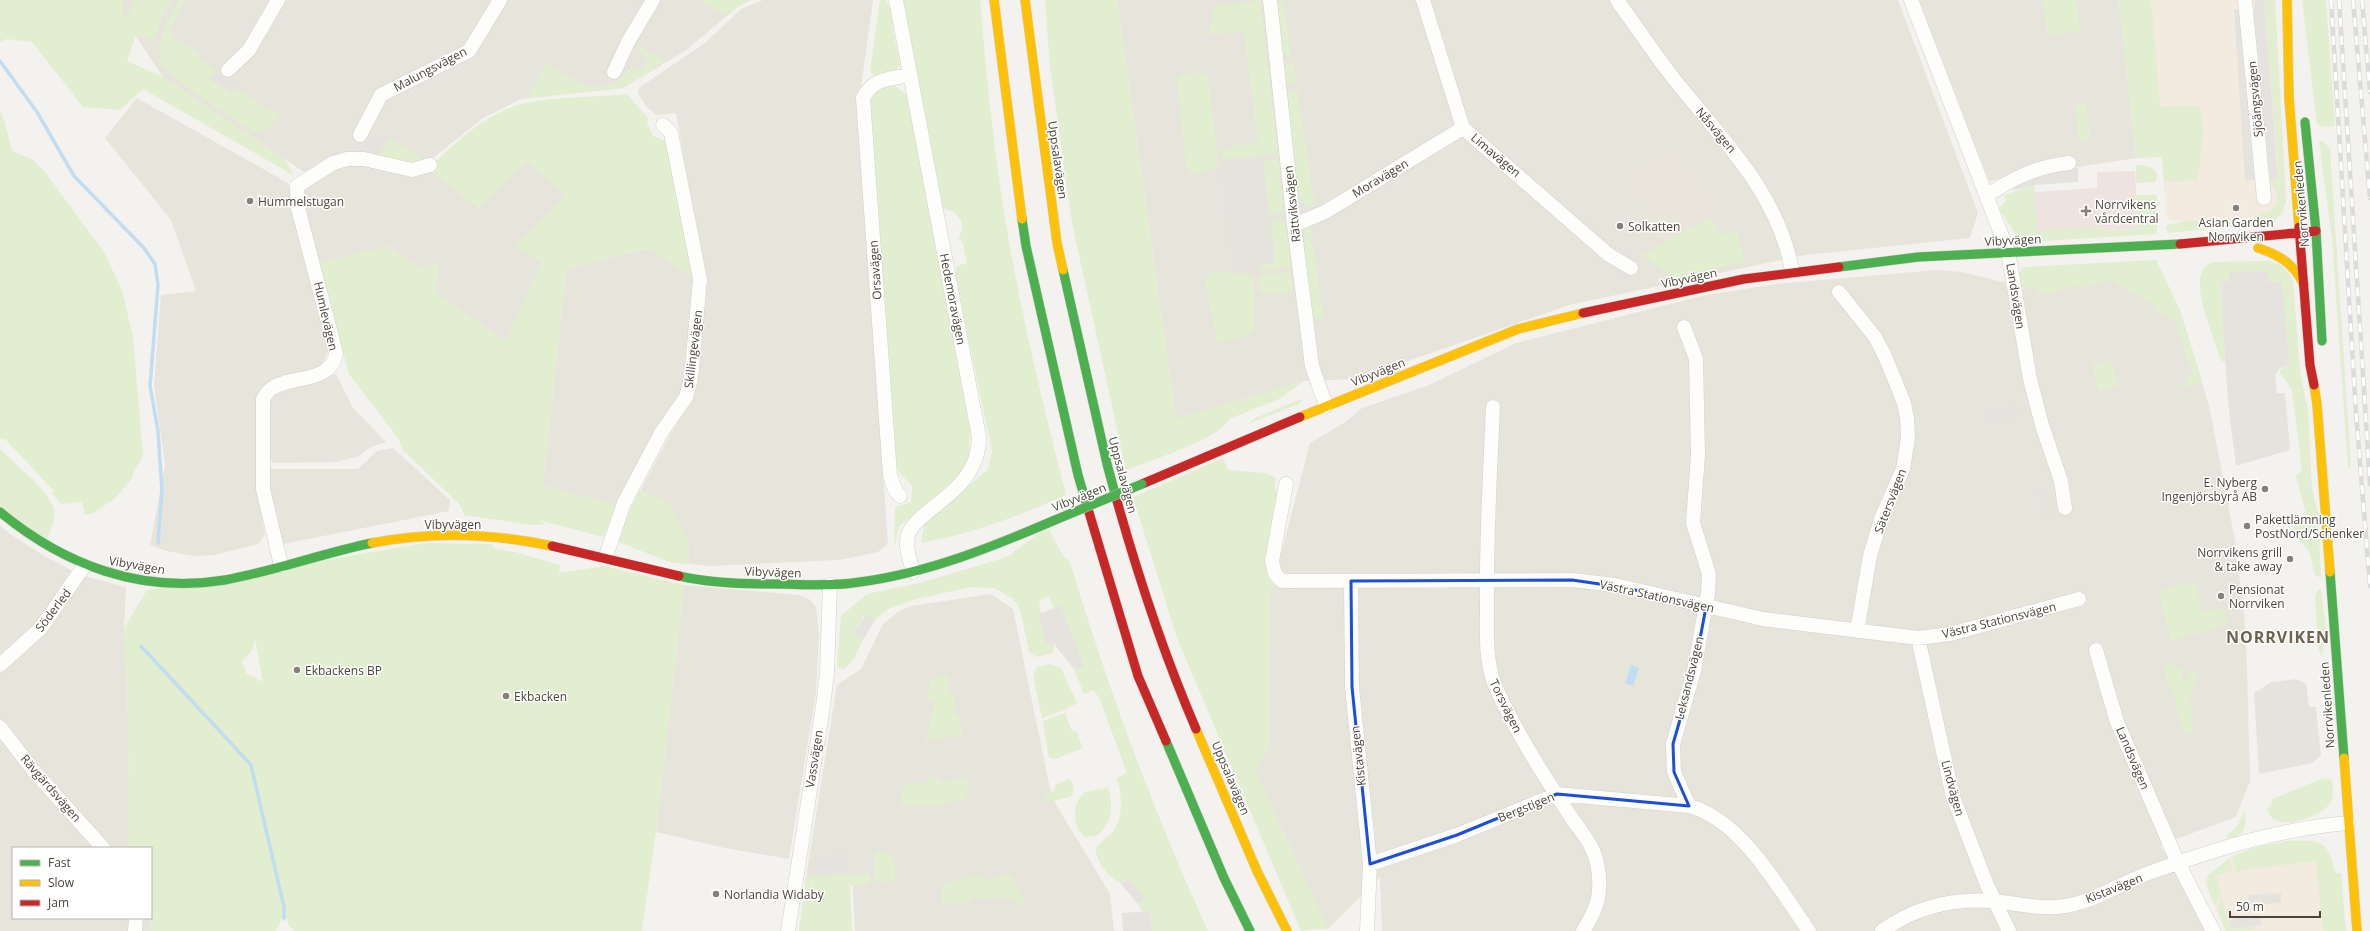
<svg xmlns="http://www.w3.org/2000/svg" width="2370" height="931" viewBox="0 0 2370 931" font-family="'Open Sans',sans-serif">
<rect width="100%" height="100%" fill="#f4f2ee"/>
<!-- residential -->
<path fill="#e7e4dc" d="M122,0H751L739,6L685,51L623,88L521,99L483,118L428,162L336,158L304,172L163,77L123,17Z
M763,0H873L861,87L863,178L888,544L878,552L839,560L710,566L670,562L619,542L621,527L671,433L693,398L701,351L705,278L676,113L656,115L646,106L638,93L639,88L706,42L741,9Z
M1117,0H1898L1978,213L1970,238L1805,255L1569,305L1356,379L1304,381L1176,419Z
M1919,0H2119L2136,158L1989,181Z
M137,98L288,183L328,352L321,366L274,381L260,388L257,470L259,501L265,534L258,544L214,555L194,556L167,551L150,545L165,465L154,385L161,295L196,291L171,220L105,138Z
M527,160L566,196L515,246L542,262L506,341L435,292L439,263L417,267L388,246L319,263L303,197L306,186L324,174L357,162L405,173L409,177L428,169L479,208Z
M650,248L694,279L682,396L617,505L543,486L566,269Z
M1937,270L1961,272L2024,287L2124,278L2182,323L2209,405L2235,541L2246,633L2250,781L2236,817L2160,845L2181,878L2206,931H1382L1380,877L1328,929L1255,771L1269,747L1270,596L1310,443L1344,423L1362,408L1427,386L1516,343L1706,295L1776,284Z
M336,374L353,408L386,442L371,447L359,456L337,462L274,463L267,456L268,402L276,390Z
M393,448L450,500L449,511L283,544L266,482L270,469H358L377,451Z
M0,525L10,534L41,554L80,575L126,587L124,628L128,715L129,848H13V918H151V911L152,931H0Z
M684,585L798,595L809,599L816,607L819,635L816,693L789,859L725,848L656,832Z
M991,594L1013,609L1052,798L1110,894L1114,931H855L852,876L806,877L837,685L861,669L883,624L898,612L911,606Z"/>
<!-- commercial -->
<path fill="#f3ebdf" d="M2151,0H2267L2286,191L2269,214L2242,220L2185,221L2169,220L2166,216Z
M2327,850L2335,931H2225L2204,880L2233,855Z"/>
<!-- education -->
<path fill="#eae5da" d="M1680,147L1716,213L1664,244L1627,177Z"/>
<!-- medical -->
<path fill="#eee3df" d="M2135,171L2138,229L2101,231L2100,227L2037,231L2034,192L2097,188V172Z"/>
<!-- green -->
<path fill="#e1eecf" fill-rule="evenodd" d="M0,0H122L124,17L132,9V0H172L160,22L155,40L136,35L127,61L163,77L285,159L293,175L143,89L120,110L83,107L32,42L7,39L0,42Z
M179,0H186L171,28L173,37L200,53L198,58L213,68L215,72L211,79L233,92L235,88L282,116L263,132C259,133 257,133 254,131C241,125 163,73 160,63C155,41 169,18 179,0Z
M698,0H751L739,6L727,16Z
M880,0H886L892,12L893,31L900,65C895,74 883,76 873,75L870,71Z
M903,0H980C987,82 995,165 1010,247C1025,330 1045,413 1066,495C1016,517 975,533 921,543L924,525L988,469L992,451L955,274L957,266L967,263L963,243L958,238L962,231L961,220L954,212L943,208Z
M1045,0H1117L1176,419L1304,381L1279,399L1229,419C1222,438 1147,462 1126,470L1072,223L1050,67Z
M1254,0H1260L1278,154L1222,159L1221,150L1234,149L1233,145L1258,142L1244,32L1209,34L1213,13L1212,6L1254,2Z
M1283,0L1291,56L1287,57L1283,54L1277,4L1278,1Z
M2051,0H2076L2080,31L2048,36L2042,1Z
M2119,0H2151L2160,107L2194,105L2201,108L2203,133L2198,180L2164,182L2162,157L2136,158Z
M2264,0H2275L2286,201L2283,211L2276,220L2248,224L2258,215L2271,210L2277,202V192L2268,178L2279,176Z
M2302,0H2326L2335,126L2323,127L2317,124Z
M636,44L666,61L623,88L528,98L546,63C576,81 604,104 632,66L640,71L648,58L640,53Z
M1293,62L1297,83L1288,85L1286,82L1285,64Z
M1192,73H1205L1208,77L1218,165C1212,172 1199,173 1190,172L1186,165L1177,79L1183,74Z
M894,85L907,95L970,431L969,456L961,474L899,527L894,548L895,507L911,502L912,486L900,473L892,460L868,104L878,89Z
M1297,89L1315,207C1307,208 1302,204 1299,197L1288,98V92Z
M627,94L648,118L647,123L653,136L666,141L694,279L649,248L566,269L543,486L617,505L603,537L538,520L545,524L531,525L464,515L461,506L402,449L398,438L349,374L319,263L388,246L417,267L439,263L435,292L506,341L542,262L515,246L566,196L527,160L479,208L428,169C455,143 488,111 526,103C558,96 594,98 627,94Z
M2075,103H2086L2090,140L2079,141Z
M0,112L5,122L12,151L32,159L45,172L104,252L122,290L133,337L143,456L133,473L132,479L114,499L92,514L85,515L82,502L61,504L52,493L54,491L4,438L2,440L0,438Z
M390,138L428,162L415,165L376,158Z
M2319,141H2323L2330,149L2351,467H2348L2332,239Z
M1278,159L1284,213L1269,214L1263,160Z
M2136,165C2146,165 2163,168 2155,182L2136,183Z
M2034,185L2037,231L2101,227V231L2138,229L2136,195H2157V234L2043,241H2031L2017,237L1999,208L2006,200L2004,195Z
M1710,218L1721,234L1737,232L1745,262L1673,278L1642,255Z
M1275,220L1283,221L1286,223L1291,267L1262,270L1260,265L1275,263L1271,222Z
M2229,220L2237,226L2168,233L2166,228L2168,225L2185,221Z
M1310,225L1324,319H1315L1312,313L1303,233L1305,227Z
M2156,260L2180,310L2202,380L2199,384L2172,388L2188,382L2187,377L2194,375L2190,362H2187L2181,337H2178L2176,326L2178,323L2153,308L2155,305L2114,283L2113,280L2079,288L2078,285L2047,294L2046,292L2039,294L2037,286L2018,291L2019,273L2024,267Z
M2270,261L2283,266L2293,280L2300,371L2308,411L2312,488L2318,513L2321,578L2315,575L2309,551L2297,538L2293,526L2308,522L2296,476L2302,470L2292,390L2279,371L2289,364L2268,282V272H2229V281L2220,282L2225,362L2222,361L2219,355C2213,335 2192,289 2203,270C2205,266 2209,264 2212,262Z
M1290,271L1293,293H1260L1259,276Z
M1226,272L1254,276V331L1245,337L1219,342L1216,338L1205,281L1209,273Z
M2112,360L2118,386L2099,391L2092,365Z
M1301,399L1303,400L1298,404L1248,424L1255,418Z
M0,449C13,462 47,490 53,506C58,518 49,534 44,545L0,512Z
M1223,458L1228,470L1266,473L1276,478L1274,487L1279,494L1274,581L1270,596L1269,747L1255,771L1328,929C1318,928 1311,931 1301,931L1177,638L1133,497Z
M640,490L667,502L673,510L689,544V564L670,562L619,542L617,535Z
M1043,530H1049L1062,554L1070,562C1108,688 1153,811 1208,931H1152L1150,912L1141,910L1138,904L1145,898L1128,878L1121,884C1110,878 1095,862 1096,848C1100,842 1107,838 1112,833C1124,817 1122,795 1117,778L1127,773L1100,700L1094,690L1084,694L1074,669L1085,667L1061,605L1054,608L1049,596L1039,601L1046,646L1054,644V653L1037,657L1029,652L1020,609L1014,600L995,588L972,587L916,599L888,609L875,620L865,614L853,634L863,640L854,659L844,669L837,667L841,616L867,594L920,583L1007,557Z
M426,543L491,544L496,549L515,552L560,565L559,573L604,566L684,585L656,832L642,931H294L288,924L287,918L280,919V925L275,931H152L151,848H129L128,715L124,628L147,590ZM255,639L263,682L246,673L245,667L241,662L252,651Z
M2195,581L2203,612L2224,608L2228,624L2171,641L2158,591Z
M2318,589L2321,590L2326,628L2322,656L2318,648L2315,596Z
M2166,662L2184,669L2181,676L2187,682L2189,670L2199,676L2191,691V700H2188V703L2191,704L2193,730L2189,734L2184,733L2174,702H2176L2173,691L2170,690L2164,667Z
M1050,664L1061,668L1077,703L1067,709L1042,718L1033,676L1037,667Z
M948,675L949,694L954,693L956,717H960L962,735L925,741L935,703L925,697L932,678Z
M1065,713L1072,731H1076L1083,748L1055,759L1049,757L1043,721Z
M939,776V782L966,777L969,793L965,799L935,806L900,805L904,783H927L929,777Z
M1069,778L1074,786L1072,796L1048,803L1045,794L1054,791L1056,785Z
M2323,778L2332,780C2333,787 2334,796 2331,802C2325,815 2271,837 2268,809L2273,799Z
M1108,788C1114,807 1112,824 1096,836L1086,837C1071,828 1072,802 1085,792Z
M2244,810L2246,821L2243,832L2236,837L2227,838L2226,835C2237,830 2240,820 2244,810Z
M2285,841C2319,841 2328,837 2335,873H2341L2346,931H2323L2316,861L2240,870V872H2236L2233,856L2253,848Z
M875,850L891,854L895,863V881L875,882Z
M2230,858L2233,870L2216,876L2221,893L2216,903H2214L2207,886L2208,875Z
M854,874H870V884L850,886L852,931H799L806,877Z
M1010,874L1026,903L1015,904L1014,898L971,899L970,903L942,905V884L981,875L983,880Z
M2222,899L2230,929L2255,926V930L2226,931L2217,910Z"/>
<!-- parking -->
<path fill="#e6e3df" d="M2255,0H2264L2278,179L2245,181L2234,9H2255Z
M215,72L236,84L232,92L210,80Z
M368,137L383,146L376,158L361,148Z
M1262,160L1274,262L1234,268L1221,163Z
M2078,168V182L2034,185L2016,190L2007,185L2049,170Z
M2268,271V282H2282L2289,364L2279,369L2275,375L2277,393H2285L2290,450L2236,466L2228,402L2220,282L2229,281V272Z
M2016,405L2019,415L1987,423L1985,414Z
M2047,490L2053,513L2044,515L2038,492Z
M1061,605L1085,667L1074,669L1054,644L1046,646L1039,614Z
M866,614L875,620L863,640L853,634Z
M2296,679L2306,684L2309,707H2316L2321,756L2312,763L2259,774L2254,693L2272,682Z
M845,855L846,873L815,874L814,856Z
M1128,878L1145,898L1138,904L1121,884Z
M2281,893V903L2249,905L2248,895Z
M1150,911L1152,931H1123L1122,913Z
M2260,915L2262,925L2230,929L2229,920Z"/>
<!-- water -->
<path fill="#c0ddf1" d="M1631,665L1639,668L1633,686L1625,683Z"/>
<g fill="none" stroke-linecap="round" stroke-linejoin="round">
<!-- stream -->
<path stroke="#c0ddf1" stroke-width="3.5" d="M0,61L37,112L74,176L144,248L155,264L158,285L150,386L158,431L162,491L158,543
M141,646L251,765L284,907V919"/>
<defs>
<path id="street" d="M896,0L979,437C979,497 908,509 907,541C906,551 911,562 913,572
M1270,0L1294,225L1312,366L1326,406
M1423,0L1463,128L1609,255L1631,268
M1617,0C1636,26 1654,54 1674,79C1721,138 1779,194 1792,271
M1911,0L2008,252L2030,379L2042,425L2061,481L2065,508
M2245,0L2264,198
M228,70L249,50L278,0
M614,72L629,40L653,0
M360,135L381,95L469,51L500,0
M1988,195C2012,178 2039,166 2069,163
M1294,225L1325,212L1463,128
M1839,292L1875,337L1885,356L1904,403L1907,418L1908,438L1903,469L1881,519L1870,556L1857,631
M1684,327L1696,359L1698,455L1693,523L1709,574L1708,593L1694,671L1673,744L1674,772L1689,806
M1493,407C1490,474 1486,541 1487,607C1487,634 1485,663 1496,688C1516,732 1542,773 1569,814C1579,830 1593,843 1597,863C1603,891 1598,908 1583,931
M1286,484L1272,561L1275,574L1282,581L1572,580L1615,585L1763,619L1918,638L1950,634L2079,599
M900,496L895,490L890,475L863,98C873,78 890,79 910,75
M605,559L624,503L661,433L686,397L691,379L700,279L671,133L663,125
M281,565L263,489V399C265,396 268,391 271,389C289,375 332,384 336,353L298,208L297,186L333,163L347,159H364L412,170L430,165
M1351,581L1352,687L1370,864L1367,931
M1918,638L1953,797L1987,885L2009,931
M2096,650L2117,722L2178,863L2213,931
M0,665L41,628L84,566
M0,727L33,770L103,848
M1370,864L1457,835L1557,794L1689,806C1742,820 1779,889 1809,931
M135,931L136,918
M788,931L823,706L827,673L830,585
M1882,931C1915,907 1951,898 1993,901C2016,903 2041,910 2065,906C2094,901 2119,885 2146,874C2213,850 2277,829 2348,823"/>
<path id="fast" d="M2305,122L2316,231L2322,341
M1022,219L1026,246L1078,475L1088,509
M1839,267L1918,257L2180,244
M1063,270L1107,464L1117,501
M0,512C64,565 141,594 225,580C275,571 323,553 372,543
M2330,572L2344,758
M679,576C709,583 741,584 772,584C801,584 830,587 860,582C928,573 992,547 1055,520
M1166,741L1224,878L1250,931"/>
<path id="slow" d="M994,0L1022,219
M1025,0L1057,243L1063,270
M2287,0L2289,98L2299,227
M2258,248C2280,255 2294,264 2304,285
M2314,385L2317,404L2330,572
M1300,417L1518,329L1583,313
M372,543C433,531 491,533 552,546
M1196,729L1257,871L1287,931
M2344,758L2357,931"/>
<path id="jam" d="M2299,227L2310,365L2314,385
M2180,244L2316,231
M1583,313L1744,279L1839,267
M1142,484L1300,417
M1117,501C1139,579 1164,655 1196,729
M1088,509L1138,676L1166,741
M552,546L679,576"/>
</defs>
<!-- street casing -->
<use href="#street" stroke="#d2d0cb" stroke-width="15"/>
<!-- fast casing -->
<use href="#fast" stroke="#d3cfc5" stroke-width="10"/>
<!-- slow casing -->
<use href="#slow" stroke="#d3cfc5" stroke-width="10"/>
<!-- jam casing -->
<use href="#jam" stroke="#d3cfc5" stroke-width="10"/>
<!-- street -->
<use href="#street" stroke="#fdfdfc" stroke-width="14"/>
<!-- fast -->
<use href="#fast" stroke="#4caf50" stroke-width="9"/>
<!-- slow -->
<use href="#slow" stroke="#ffc107" stroke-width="9"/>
<!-- jam -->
<use href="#jam" stroke="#c62828" stroke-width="9"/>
<defs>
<path id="rail" d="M2331,0L2356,413L2370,586
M2339,0L2370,484
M2353,0L2370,198
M2362,0L2370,92"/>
</defs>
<!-- rail casing -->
<use href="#rail" stroke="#dbdbda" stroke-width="4.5"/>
<!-- rail -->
<use href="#rail" stroke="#fff" stroke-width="3" stroke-dasharray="9" stroke-linecap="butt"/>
<defs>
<path id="fast-bridge" d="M1055,520L1142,484"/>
</defs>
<!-- fast-bridge casing -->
<use href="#fast-bridge" stroke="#d3cfc5" stroke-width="10" stroke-linecap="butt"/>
<!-- fast-bridge -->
<use href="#fast-bridge" stroke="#4caf50" stroke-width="9"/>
</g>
<!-- marked area -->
<path fill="none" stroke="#1d4ed8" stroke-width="3" stroke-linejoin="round" d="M1572,580L1627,588L1706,607L1694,671L1673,744L1674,772L1689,806L1557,794L1457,835L1370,864L1352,687L1351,581Z"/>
<!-- markers -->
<g fill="#868178" stroke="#fff" stroke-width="1.5">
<circle cx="250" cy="201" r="4"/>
<circle cx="2236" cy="208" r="4"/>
<path d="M2084 205h4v4h4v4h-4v4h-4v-4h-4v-4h4z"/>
<circle cx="1620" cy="226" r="4"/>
<circle cx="2265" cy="489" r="4"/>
<circle cx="2247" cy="526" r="4"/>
<circle cx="2290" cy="559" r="4"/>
<circle cx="2221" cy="596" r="4"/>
<circle cx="297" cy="670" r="4"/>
<circle cx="506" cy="696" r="4"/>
<circle cx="716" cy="894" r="4"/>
</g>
<g text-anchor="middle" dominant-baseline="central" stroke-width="3" stroke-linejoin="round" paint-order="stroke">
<!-- street labels -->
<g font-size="12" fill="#4b4439" stroke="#fff">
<text transform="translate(430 69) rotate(-28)">Malungsvägen</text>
<text transform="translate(2255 99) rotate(-95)">Sjöängsvägen</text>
<text transform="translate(1716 130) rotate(50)">Nåsvägen</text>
<text transform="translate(1496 155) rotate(40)">Limavägen</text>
<text transform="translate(1058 160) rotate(82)">Uppsalavägen</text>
<text transform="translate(1380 178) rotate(-31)">Moravägen</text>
<text transform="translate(1292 204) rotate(-96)">Rättviksvägen</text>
<text transform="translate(2301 204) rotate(-95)">Norrvikenleden</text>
<text transform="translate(2013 240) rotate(-3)">Vibyvägen</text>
<text transform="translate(875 270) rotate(-94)">Orsavägen</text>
<text transform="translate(1689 278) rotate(-12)">Vibyvägen</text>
<text transform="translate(2016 296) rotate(81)">Landsvägen</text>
<text transform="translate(953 299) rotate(79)">Hedemoravägen</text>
<text transform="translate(326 316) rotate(77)">Humlevägen</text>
<text transform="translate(693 349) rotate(-83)">Skillingevägen</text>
<text transform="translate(1378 372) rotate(-22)">Vibyvägen</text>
<text transform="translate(1123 475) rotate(75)">Uppsalavägen</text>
<text transform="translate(1079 497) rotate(-22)">Vibyvägen</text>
<text transform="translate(1890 501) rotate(-69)">Sätersvägen</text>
<text x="453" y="524">Vibyvägen</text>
<text transform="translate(137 565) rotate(10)">Vibyvägen</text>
<text transform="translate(773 572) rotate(2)">Vibyvägen</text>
<text transform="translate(1657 596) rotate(12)">Västra Stationsvägen</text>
<text transform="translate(53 610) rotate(-53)">Söderled</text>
<text transform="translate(1999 620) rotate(-14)">Västra Stationsvägen</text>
<text transform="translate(1689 678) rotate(-76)">Leksandsvägen</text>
<text transform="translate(2327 705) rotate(-94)">Norrvikenleden</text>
<text transform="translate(1506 706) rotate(64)">Torsvägen</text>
<text transform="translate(1358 756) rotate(-96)">Kistavägen</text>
<text transform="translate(2133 758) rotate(67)">Landsvägen</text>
<text transform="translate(814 759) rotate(-81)">Vassvägen</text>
<text transform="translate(1231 778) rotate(67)">Uppsalavägen</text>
<text transform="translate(51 788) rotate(49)">Rävgärdsvägen</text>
<text transform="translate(1953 788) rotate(75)">Lindvägen</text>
<text transform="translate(1526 807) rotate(-22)">Bergstigen</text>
<text transform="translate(2114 888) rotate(-22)">Kistavägen</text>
</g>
<!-- poi labels -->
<g font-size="12" fill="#4b4439" stroke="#fff" text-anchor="start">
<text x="258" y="201">Hummelstugan</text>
<text x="2095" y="204">Norrvikens<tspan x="2095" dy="14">vårdcentral</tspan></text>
<text x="2236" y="222" text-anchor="middle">Asian Garden<tspan x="2236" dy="14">Norrviken</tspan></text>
<text x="1628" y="226">Solkatten</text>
<text x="2257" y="482" text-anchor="end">E. Nyberg<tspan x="2257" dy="14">Ingenjörsbyrå AB</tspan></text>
<text x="2255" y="519">Pakettlämning<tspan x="2255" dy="14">PostNord/Schenker</tspan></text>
<text x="2282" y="552" text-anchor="end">Norrvikens grill<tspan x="2282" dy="14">&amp; take away</tspan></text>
<text x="2229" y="589">Pensionat<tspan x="2229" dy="14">Norrviken</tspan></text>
<text x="305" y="670">Ekbackens BP</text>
<text x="514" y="696">Ekbacken</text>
<text x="724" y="894">Norlandia Widaby</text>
</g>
<!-- district labels -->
<g font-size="16" font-weight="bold" letter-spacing="1" fill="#6e6250" stroke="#fff">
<text x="2278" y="637">NORRVIKEN</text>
</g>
</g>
<!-- legend -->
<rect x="12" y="847" width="140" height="72" fill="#ffffff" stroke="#b7b4b0"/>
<rect x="20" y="860" width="20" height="6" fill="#4caf50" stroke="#b7b4b0"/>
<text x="48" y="867" font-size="12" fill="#4b4439">Fast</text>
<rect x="20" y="880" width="20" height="6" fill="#ffc107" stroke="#b7b4b0"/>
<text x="48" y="887" font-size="12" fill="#4b4439">Slow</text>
<rect x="20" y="900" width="20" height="6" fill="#c62828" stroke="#b7b4b0"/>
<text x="48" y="907" font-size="12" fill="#4b4439">Jam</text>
<!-- scale -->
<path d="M2230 911v6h90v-6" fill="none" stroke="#4b4439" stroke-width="2"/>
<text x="2236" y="911" font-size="12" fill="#4b4439" stroke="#ffffff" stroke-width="3" paint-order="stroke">50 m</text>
</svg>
